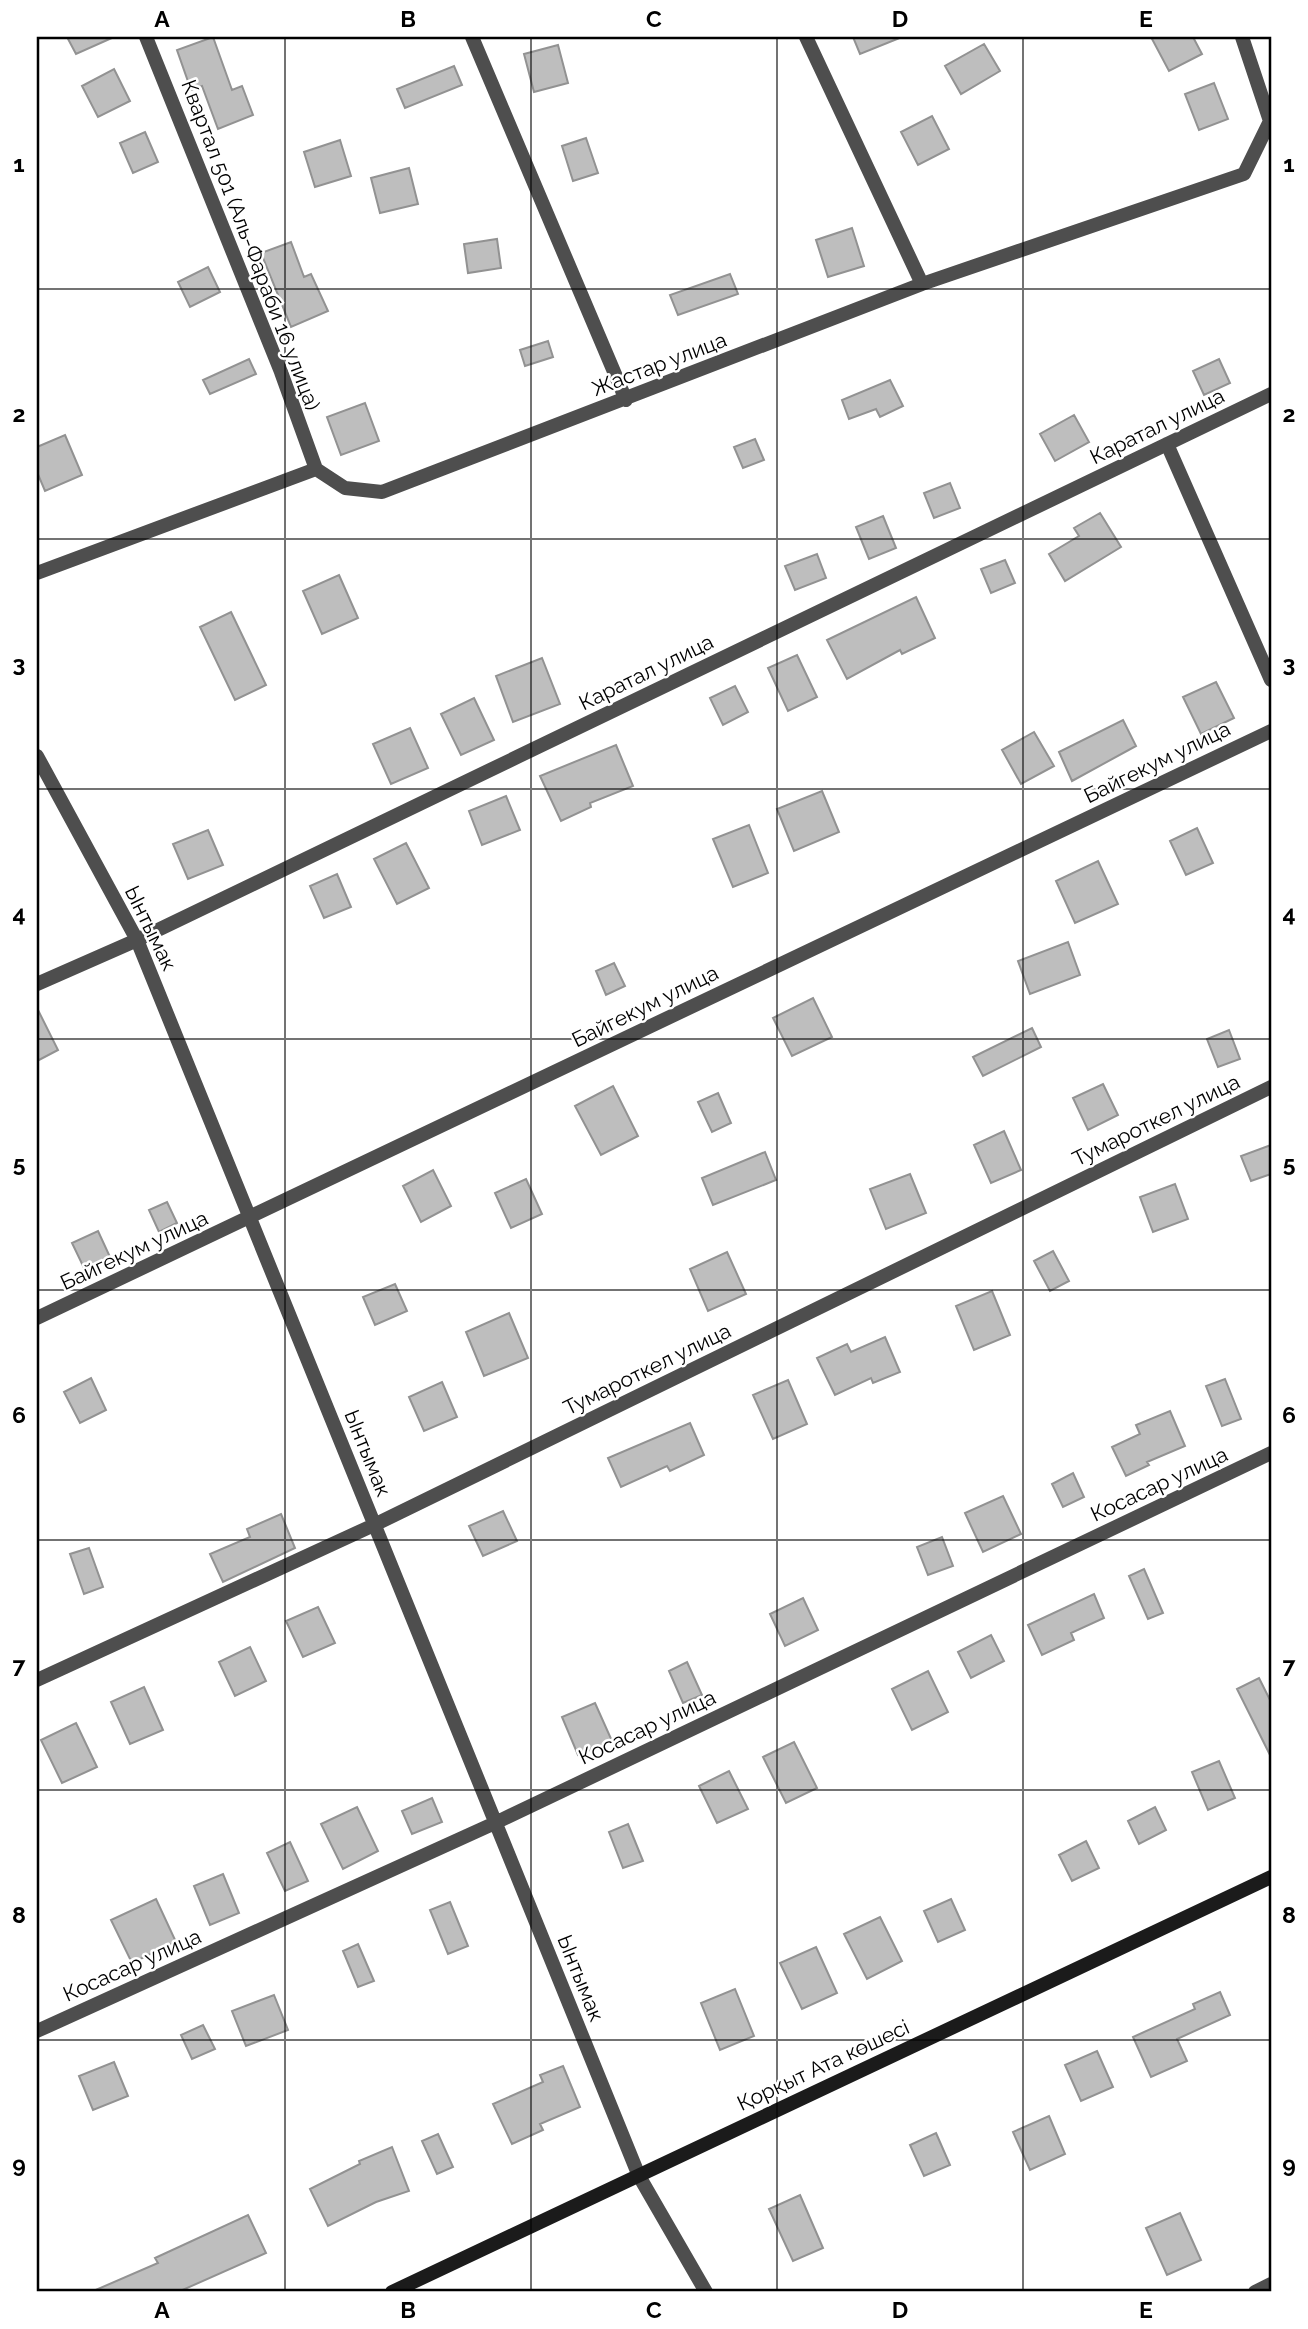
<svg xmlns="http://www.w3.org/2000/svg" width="1308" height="2329" viewBox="0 0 1308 2329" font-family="Raleway,sans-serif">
<rect width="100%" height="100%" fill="#fff"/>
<!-- building -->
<path fill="#bebebe" stroke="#929292" stroke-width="2" d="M67,37H114L76,54Z
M213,37L232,90L242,86L253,115L218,129L202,86L191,90L177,50Z
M853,37H902L860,54Z
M1151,37H1193L1202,54L1169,71Z
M984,44L1000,71L961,94L945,66Z
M558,45L568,83L534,92L524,54Z
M454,66L462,85L405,108L397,89Z
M114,69L130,101L98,117L82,86Z
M1214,83L1228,119L1199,130L1185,94Z
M932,116L949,149L918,165L901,132Z
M145,132L158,162L133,173L120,143Z
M586,138L598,173L573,181L562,146Z
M340,140L351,176L315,187L304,152Z
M409,168L418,204L380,213L371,178Z
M852,228L864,266L828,277L816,240Z
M497,239L501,268L468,273L464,244Z
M291,242L304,277L311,274L328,311L291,327L261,253Z
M208,267L220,292L190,307L178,282Z
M730,274L738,294L678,315L670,295Z
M548,341L553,357L525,366L520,350Z
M249,359L256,374L210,394L203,380Z
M1219,359L1230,383L1204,395L1193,371Z
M890,380L903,406L880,417L876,409L849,419L842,400Z
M365,403L379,441L341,455L327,417Z
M1074,415L1089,442L1055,461L1040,434Z
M65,435L82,475L45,491L37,472V447Z
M755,439L764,460L743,468L734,447Z
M950,483L960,508L934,518L924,493Z
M1100,513L1121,547L1065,581L1049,554L1079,536L1074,528Z
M883,516L896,548L869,559L856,527Z
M817,554L826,578L795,590L785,566Z
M1005,560L1015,583L991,593L981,569Z
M339,575L358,618L322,634L303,591Z
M916,597L935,638L902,654L900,650L847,679L827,640Z
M231,612L266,685L235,700L200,627Z
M797,655L817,697L788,711L768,668Z
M542,658L560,704L513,722L496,676Z
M1216,682L1234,718L1201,734L1183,697Z
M735,686L748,712L723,725L710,698Z
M474,698L494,740L461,755L441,714Z
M1123,720L1136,746L1072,781L1059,752Z
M410,728L428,768L391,784L373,744Z
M1034,732L1054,766L1021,784L1002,750Z
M616,745L633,786L590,803L591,807L561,821L540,776Z
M822,791L839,832L794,851L777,809Z
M506,796L520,830L482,845L469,811Z
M749,825L768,873L733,887L713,839Z
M1197,828L1213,863L1186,875L1170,841Z
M208,830L223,865L188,879L173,844Z
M406,843L429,888L397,904L374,859Z
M1098,861L1118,904L1075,923L1056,881Z
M337,874L351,907L324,918L310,886Z
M1068,942L1080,975L1030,994L1018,961Z
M614,963L625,986L606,995L596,971Z
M813,998L832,1037L792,1056L773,1018Z
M37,1008L58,1050L37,1061Z
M1032,1028L1041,1047L983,1076L973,1057Z
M1229,1030L1240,1059L1218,1067L1207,1039Z
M1103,1084L1118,1115L1088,1130L1073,1098Z
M613,1086L638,1136L601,1155L575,1106Z
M718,1093L731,1123L712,1132L698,1102Z
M1004,1131L1021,1170L991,1183L974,1145Z
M1271,1145V1174L1251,1181L1241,1156Z
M765,1152L776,1180L713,1205L702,1178Z
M433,1170L451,1206L421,1222L403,1186Z
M910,1174L926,1213L886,1229L870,1189Z
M526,1179L542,1214L511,1228L495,1193Z
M1175,1184L1188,1219L1153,1232L1140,1197Z
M167,1202L177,1223L159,1232L149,1210Z
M98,1231L110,1257L84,1268L72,1243Z
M1053,1251L1069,1281L1050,1291L1034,1261Z
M727,1252L746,1294L708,1311L690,1269Z
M395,1284L407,1311L375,1325L363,1297Z
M992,1291L1010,1335L974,1350L956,1306Z
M509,1313L528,1358L484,1376L466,1332Z
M885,1337L900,1372L873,1383L871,1378L835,1395L817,1358L847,1344L851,1352Z
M91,1378L106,1410L80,1423L64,1392Z
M1225,1379L1241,1419L1222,1426L1206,1386Z
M788,1380L807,1424L773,1439L753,1395Z
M442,1382L457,1417L424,1431L409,1397Z
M1170,1411L1185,1446L1147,1462L1149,1465L1126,1476L1112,1447L1140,1434L1136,1425Z
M690,1423L704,1455L670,1471L667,1466L621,1487L608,1458Z
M1073,1473L1084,1497L1063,1507L1052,1484Z
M1003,1496L1021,1534L983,1552L965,1513Z
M503,1511L517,1541L483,1556L469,1526Z
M281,1514L295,1548L223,1582L210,1554L250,1537L247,1529Z
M942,1537L953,1566L928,1575L917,1547Z
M89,1548L103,1587L84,1594L70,1554Z
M1144,1569L1163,1613L1148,1619L1129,1576Z
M1094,1594L1104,1618L1071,1633L1074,1640L1042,1655L1028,1625Z
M803,1598L818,1630L785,1646L770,1614Z
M318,1607L335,1643L303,1657L286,1621Z
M991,1635L1004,1661L971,1678L958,1652Z
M250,1647L266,1681L235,1696L219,1662Z
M687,1662L702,1695L683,1703L669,1671Z
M928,1671L948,1712L912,1730L892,1689Z
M1259,1678L1271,1702V1757L1237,1689Z
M144,1687L163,1730L130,1744L111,1702Z
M595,1703L612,1741L578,1755L562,1717Z
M76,1723L97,1767L62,1783L41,1740Z
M794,1742L817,1788L786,1803L763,1757Z
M1219,1761L1235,1798L1208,1810L1192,1772Z
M729,1771L748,1809L717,1823L699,1786Z
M432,1798L442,1822L412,1834L402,1811Z
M357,1807L378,1851L343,1869L321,1824Z
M1155,1807L1166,1830L1139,1844L1128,1821Z
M628,1824L643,1861L623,1868L609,1832Z
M1086,1841L1099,1868L1072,1881L1059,1855Z
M290,1842L308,1881L285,1891L267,1853Z
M223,1874L239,1913L210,1925L194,1886Z
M156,1899L176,1942L132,1963L111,1920Z
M951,1899L965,1930L938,1942L924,1911Z
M450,1902L468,1946L448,1954L430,1910Z
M880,1917L902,1961L867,1979L844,1934Z
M358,1944L374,1981L358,1987L343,1951Z
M816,1947L837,1993L802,2009L780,1963Z
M735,1989L754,2036L720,2050L701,2003Z
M1220,1992L1230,2015L1177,2039L1187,2061L1151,2077L1133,2037L1195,2009L1193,2004Z
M274,1995L288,2030L246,2046L232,2011Z
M203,2025L215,2049L192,2059L181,2035Z
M1097,2051L1113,2087L1081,2101L1065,2065Z
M114,2062L128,2096L93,2110L79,2076Z
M563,2066L580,2107L540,2124L543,2130L512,2144L493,2104L543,2082L540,2075Z
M1049,2116L1065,2154L1030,2170L1013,2132Z
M936,2133L950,2165L924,2176L910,2145Z
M438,2134L453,2167L437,2174L422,2141Z
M392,2147L409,2191L376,2202L328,2226L310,2189L360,2164L359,2161Z
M800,2195L823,2248L793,2261L769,2209Z
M1180,2213L1201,2260L1167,2275L1146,2228Z
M248,2215L266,2253L178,2292H91L158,2263L155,2258Z"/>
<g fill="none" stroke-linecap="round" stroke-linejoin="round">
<!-- minor -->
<path stroke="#4e4e4e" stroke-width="14" d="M146,37L281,372L316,469
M472,37L626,400
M806,37L922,284
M1167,444L1271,680
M37,573L316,469L345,488L382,492L922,284L1244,174L1270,121L1242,37
M37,756L137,940L639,2176L706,2292
M37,984L137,940L1271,394
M37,1318L1271,731
M37,1680L374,1525L1271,1087
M37,2031L495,1823L1271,1453
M1255,2292L1271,2284"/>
<!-- secondary -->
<path stroke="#1b1b1b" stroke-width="14" d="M392,2292L1271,1877"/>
</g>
<!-- grid -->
<path fill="none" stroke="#000" stroke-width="2" stroke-opacity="0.55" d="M285,37V2292M531,37V2292M777,37V2292M1023,37V2292M37,289H1271M37,539H1271M37,789H1271M37,1039H1271M37,1290H1271M37,1540H1271M37,1790H1271M37,2040H1271"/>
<g text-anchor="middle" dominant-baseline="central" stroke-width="5" stroke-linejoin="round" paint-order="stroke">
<!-- street labels -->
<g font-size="21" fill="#000" stroke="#fff">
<text transform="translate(251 245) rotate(69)">Квартал 501 (Аль-Фараби 16 улица)</text>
<text transform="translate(659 364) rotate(-21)">Жастар улица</text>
<text transform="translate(1157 426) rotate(-26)">Каратал улица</text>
<text transform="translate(646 672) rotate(-26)">Каратал улица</text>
<text transform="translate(1157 762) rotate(-26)">Байгекум улица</text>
<text transform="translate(151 928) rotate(64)">Ынтымак</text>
<text transform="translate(645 1006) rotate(-26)">Байгекум улица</text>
<text transform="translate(1156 1120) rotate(-26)">Тумароткел улица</text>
<text transform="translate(134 1250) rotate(-25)">Байгекум улица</text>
<text transform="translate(647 1369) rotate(-26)">Тумароткел улица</text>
<text transform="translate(368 1453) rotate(68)">Ынтымак</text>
<text transform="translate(1159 1484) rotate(-25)">Косасар улица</text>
<text transform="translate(647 1727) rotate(-25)">Косасар улица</text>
<text transform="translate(132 1965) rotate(-24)">Косасар улица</text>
<text transform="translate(581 1978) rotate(68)">Ынтымак</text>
<text transform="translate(823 2065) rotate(-25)">Қорқыт Ата көшесі</text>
</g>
</g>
<!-- border -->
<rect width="1308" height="2329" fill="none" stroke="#ffffff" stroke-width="77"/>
<rect x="38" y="38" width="1232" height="2252" fill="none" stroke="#000" stroke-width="2.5"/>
<g font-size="23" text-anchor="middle" font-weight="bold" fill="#000">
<text x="162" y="27">A</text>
<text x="408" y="27">B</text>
<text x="654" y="27">C</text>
<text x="900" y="27">D</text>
<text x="1146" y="27">E</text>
<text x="19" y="172">1</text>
<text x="1289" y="172">1</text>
<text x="19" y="422">2</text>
<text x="1289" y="422">2</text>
<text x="19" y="672">3</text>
<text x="1289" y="672">3</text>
<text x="19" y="922">4</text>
<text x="1289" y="922">4</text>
<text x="19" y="1172">5</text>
<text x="1289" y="1172">5</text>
<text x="19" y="1423">6</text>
<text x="1289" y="1423">6</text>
<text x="19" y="1673">7</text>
<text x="1289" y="1673">7</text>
<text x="19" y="1923">8</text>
<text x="1289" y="1923">8</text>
<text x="19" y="2173">9</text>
<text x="1289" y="2173">9</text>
<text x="162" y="2318">A</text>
<text x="408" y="2318">B</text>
<text x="654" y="2318">C</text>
<text x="900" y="2318">D</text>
<text x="1146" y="2318">E</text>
</g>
</svg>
